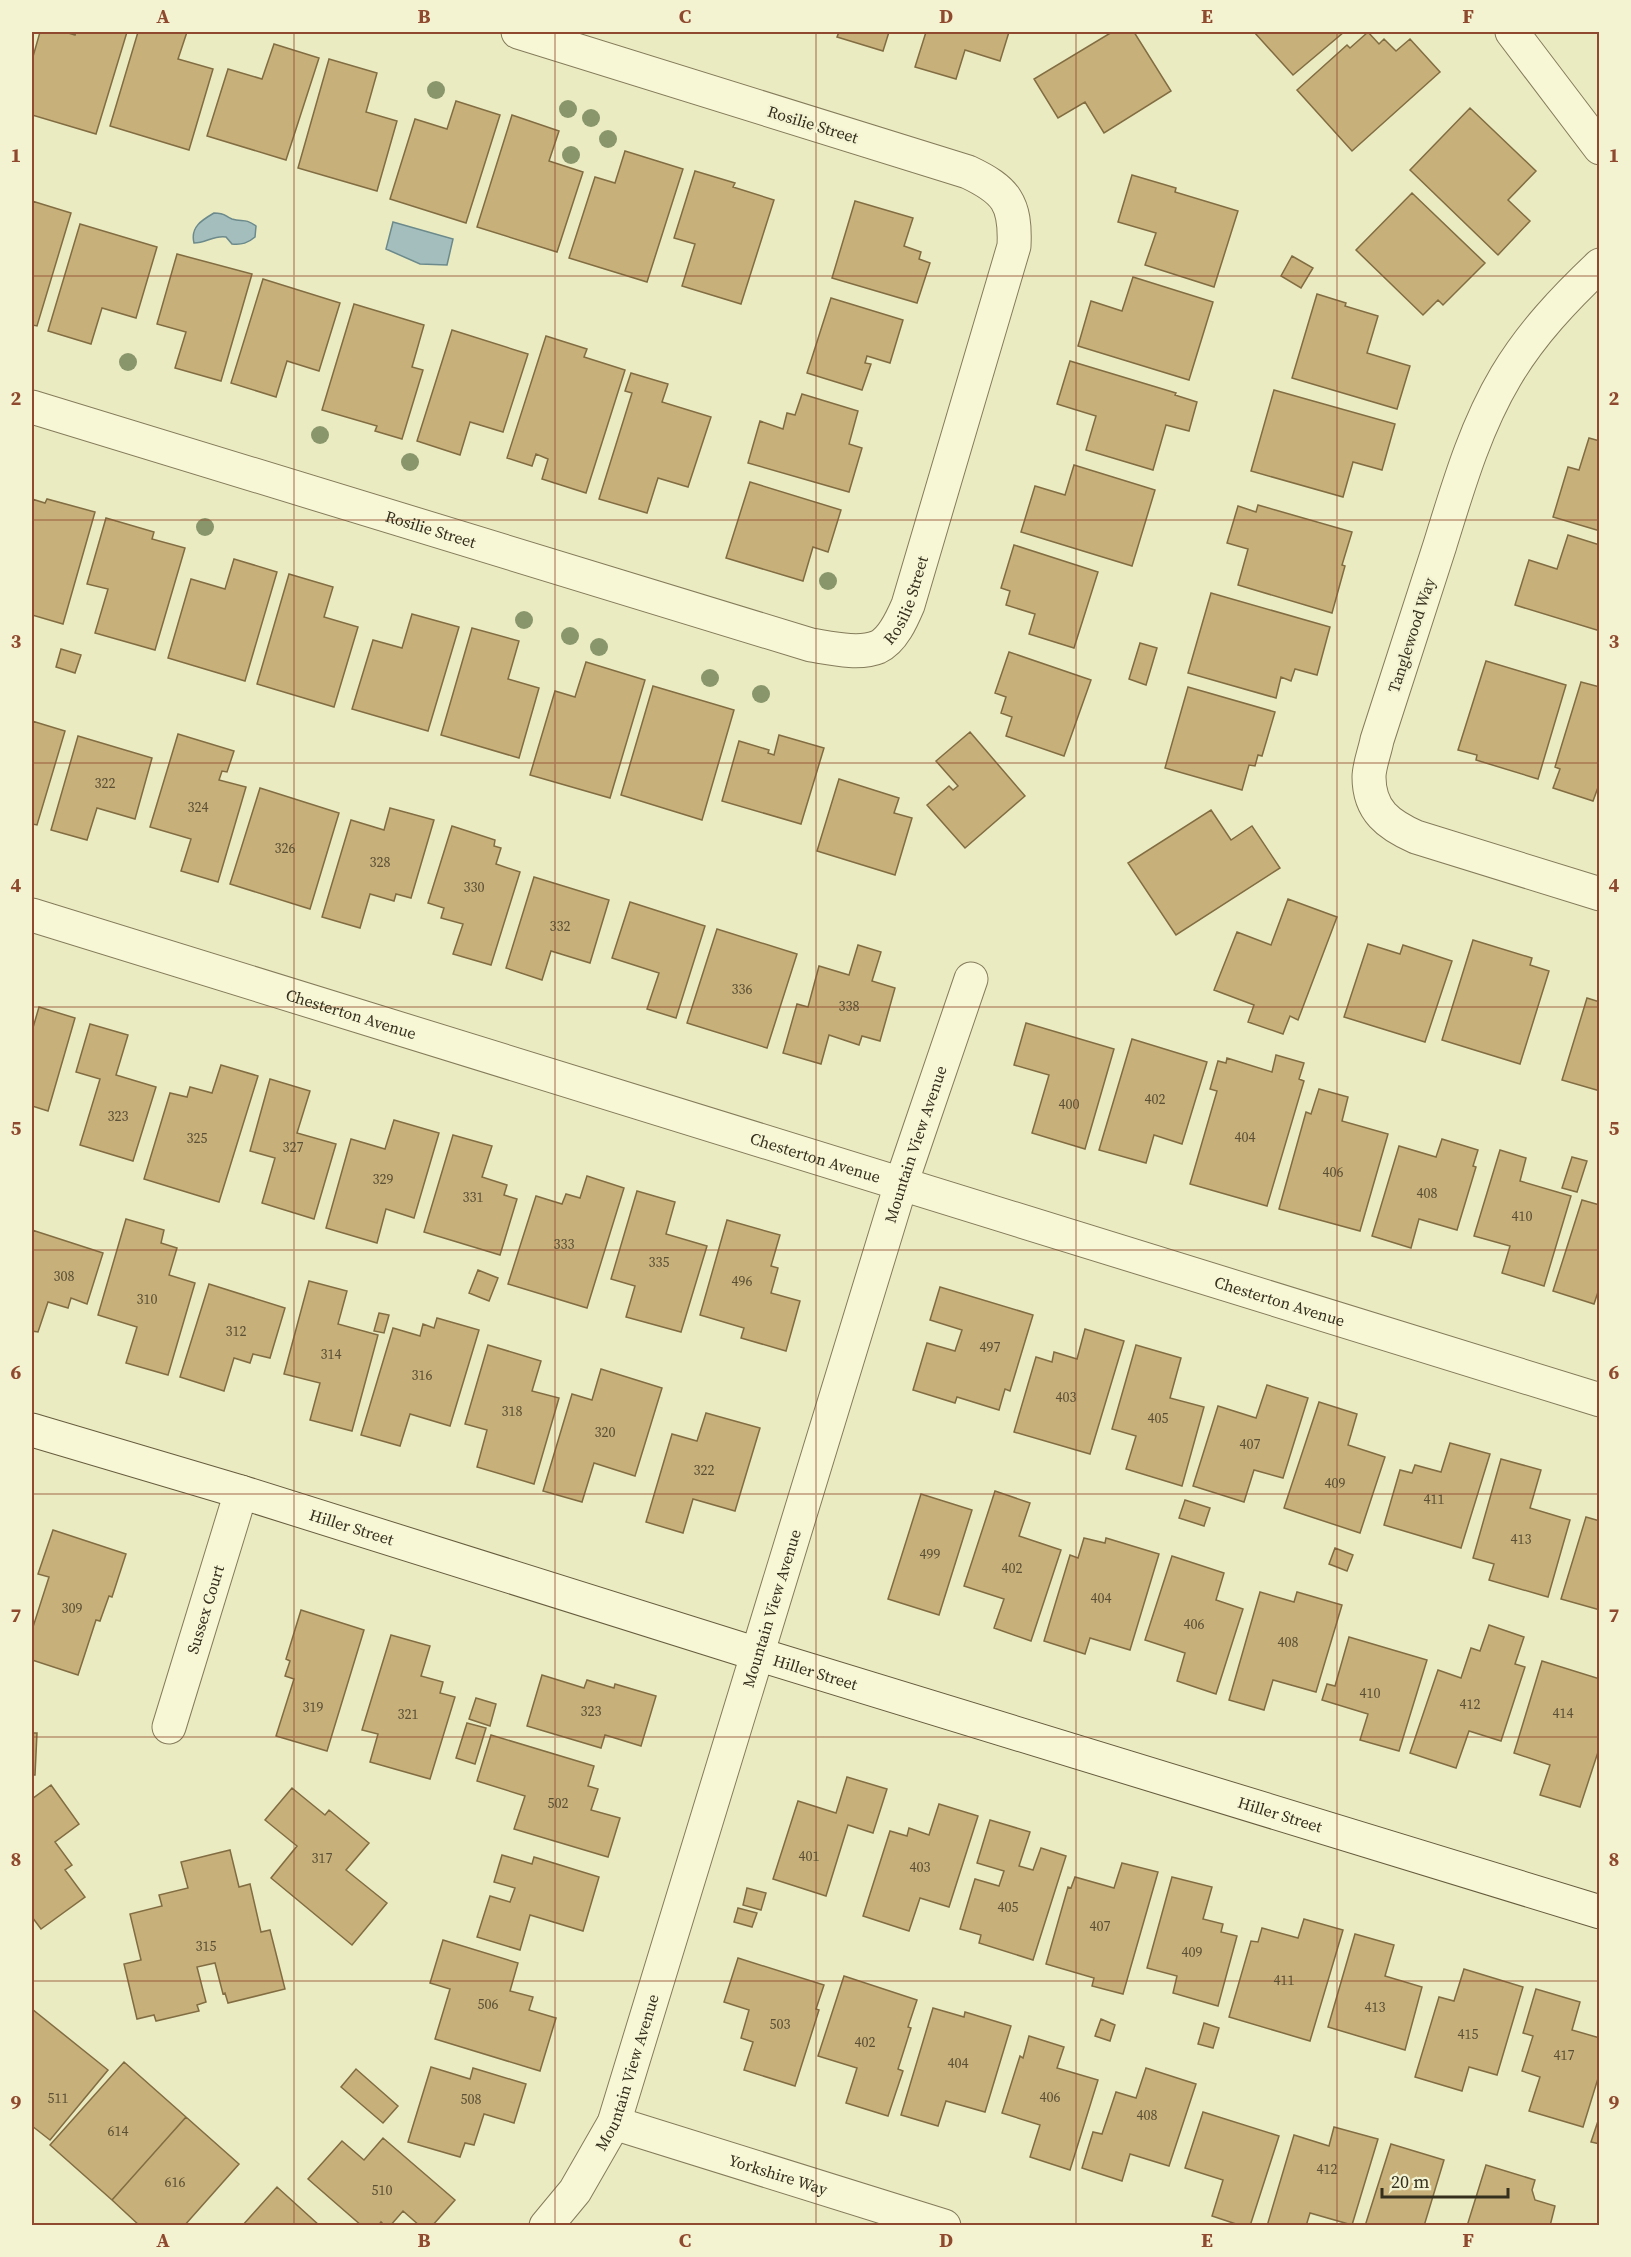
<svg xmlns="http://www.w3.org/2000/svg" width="1631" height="2257" viewBox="0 0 1631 2257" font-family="'Source Serif 4',serif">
<rect width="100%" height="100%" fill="#ebebc2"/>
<!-- water -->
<path fill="#a4bebe" stroke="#6c8a8b" stroke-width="1.5" d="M214,213C226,213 224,216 232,219C243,222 245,218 256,226L255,237C248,243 242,245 232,244L226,237C214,235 206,243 194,243C190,227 202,220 214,213Z
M393,222L453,239L447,265L420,264L386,249Z"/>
<!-- building -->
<path fill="#c7b07a" stroke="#826d42" stroke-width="1.5" d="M40,32H65L75,35L76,32H127L96,134L32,115V60Z
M138,32H187L178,59L213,69L189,150L110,126Z
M839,32H889L883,51L837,37Z
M926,32H1009L1000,61L965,50L956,79L915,67Z
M1112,32H1134L1171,91L1104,133L1085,102L1058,118L1034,79Z
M1254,32H1344L1293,75Z
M1368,32L1379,44L1384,39L1396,51L1410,39L1440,72L1352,151L1297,90L1347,45L1350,48Z
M274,44L319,58L286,160L207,136L228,69L262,79Z
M329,59L377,73L366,112L397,121L377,191L298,168Z
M456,101L500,115L466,223L390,199L415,119L447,129Z
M1470,108L1536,171L1508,200L1530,221L1498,255L1410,170Z
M512,115L559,131L549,161L583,172L557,252L477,227Z
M625,151L683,169L647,282L569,258L595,177L615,183Z
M695,171L735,183L733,187L774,200L741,304L682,286L695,244L674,238Z
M1132,175L1176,188L1175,192L1238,211L1214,287L1145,265L1156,233L1118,222Z
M1412,193L1485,263L1443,305L1438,300L1423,315L1356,250Z
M32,201L71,213L37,326L32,325Z
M855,201L913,218L904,246L921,252L919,259L930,263L917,303L832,278Z
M80,224L157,247L136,318L102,308L91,344L48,331Z
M177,254L252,274L221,381L175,368L186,332L157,324Z
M1292,256L1313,268L1301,288L1281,276Z
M1133,277L1213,302L1189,380L1078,346L1091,301L1122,311Z
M263,279L340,303L319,371L287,361L276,397L231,383Z
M1317,294L1346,303L1345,306L1378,316L1367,353L1410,366L1397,409L1292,378Z
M831,298L903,320L890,363L867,356L865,363L871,364L862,390L807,373Z
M354,304L424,325L412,367L423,370L402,439L375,431L377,426L322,410Z
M452,330L528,354L503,432L470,422L460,455L417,441Z
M546,336L587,349L584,357L625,370L586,493L542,479L548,459L536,454L532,466L507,458Z
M1070,361L1176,393L1175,395L1197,402L1189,431L1166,425L1153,470L1086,450L1096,416L1057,404Z
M631,373L668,384L662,402L711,417L688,487L658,478L647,513L599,499L632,393L625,391Z
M1274,390L1395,424L1382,470L1353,462L1343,497L1251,471Z
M802,394L858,411L849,444L862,448L849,492L748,463L760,421L783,429L787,413L795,415Z
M1589,438L1600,441V531L1553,517L1568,467L1579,470Z
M1074,465L1155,490L1132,566L1021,532L1035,486L1065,495Z
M750,482L841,510L828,552L813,547L803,581L726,558Z
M32,499L45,503L47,499L95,512L63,624L32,615Z
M1258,505L1352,532L1342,565L1345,566L1332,613L1238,585L1248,549L1227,543L1238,506L1256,512Z
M106,518L154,532L152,539L185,548L155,650L95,633L108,589L87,584Z
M1568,535L1600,545V631L1515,605L1529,560L1557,569Z
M1014,545L1098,572L1074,648L1029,634L1035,614L1006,605L1010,591L1001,588Z
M234,559L277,572L245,681L168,658L191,579L225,589Z
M289,574L333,587L324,617L358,627L334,707L257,684Z
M1211,593L1330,627L1317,675L1295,669L1291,681L1281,677L1276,698L1188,673Z
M412,614L459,627L428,731L352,709L373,640L402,648Z
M472,628L519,641L508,679L539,688L519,758L441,735Z
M1140,643L1157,648L1146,685L1129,679Z
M61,649L81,655L75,673L56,667Z
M1009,652L1091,680L1064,756L1006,736L1012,717L1001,713L1006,697L995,693Z
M1486,661L1566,685L1538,779L1476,760L1477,755L1458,750Z
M586,662L645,680L610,798L530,775L555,691L575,697Z
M1581,682L1600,687V782L1593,801L1553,788L1560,769L1555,767Z
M653,686L734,710L702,820L621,795Z
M1188,687L1275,712L1262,756L1258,755L1255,766L1249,765L1242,790L1165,768Z
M32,721L65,731L37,825L32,824Z
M970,732L1025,796L965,848L927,805L949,786L953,790L958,786L936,761Z
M178,734L234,751L227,772L222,771L219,780L246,787L218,882L181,871L191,839L150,827Z
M779,735L824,748L801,824L722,801L739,741L769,750L768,753L774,755Z
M78,736L152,758L135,819L97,808L87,840L51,830Z
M839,779L899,798L894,813L912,818L895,875L817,851Z
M260,788L339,813L310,909L230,884Z
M390,808L434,820L411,898L396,894L394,901L370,894L360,928L322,917L351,820L384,830Z
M1211,810L1231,840L1252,826L1280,868L1176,935L1128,863Z
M452,826L495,840L494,846L501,848L496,864L520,872L491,965L453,954L463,924L441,918L444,908L428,903Z
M534,877L609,900L590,963L551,951L542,980L506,968Z
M1288,899L1337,917L1298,1020L1290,1016L1283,1034L1248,1022L1254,1005L1214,990L1237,932L1271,945Z
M630,902L705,926L676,1018L647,1009L659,973L612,958Z
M717,929L797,954L767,1048L687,1023Z
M1473,940L1532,958L1530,965L1549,971L1520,1064L1442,1040Z
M1368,944L1400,954L1403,945L1452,961L1425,1042L1344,1017Z
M858,945L881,952L872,981L895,988L880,1041L862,1036L859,1045L829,1035L821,1064L783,1053L797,1004L808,1007L819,966L849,975Z
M1587,998L1600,1002V1091L1562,1080Z
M39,1007L75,1018L48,1111L32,1106V1031Z
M1026,1023L1114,1049L1085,1149L1032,1133L1049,1075L1014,1065Z
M90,1024L128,1035L116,1075L156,1087L133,1161L80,1145L100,1079L76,1072Z
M1132,1039L1207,1062L1182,1144L1154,1135L1146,1163L1099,1150Z
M1276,1055L1304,1063L1299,1079L1304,1081L1267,1206L1190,1184L1217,1091L1210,1089L1218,1061L1226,1063L1227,1058L1272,1072Z
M221,1065L258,1076L219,1202L144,1179L170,1093L187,1097L190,1087L212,1093Z
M270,1079L310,1091L297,1133L336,1144L314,1219L262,1203L275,1158L250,1151Z
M1319,1089L1348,1097L1342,1121L1388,1134L1360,1231L1279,1209L1306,1112L1311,1114Z
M394,1120L439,1133L414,1218L386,1209L377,1243L326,1228L351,1139L385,1149Z
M453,1135L492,1146L482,1177L507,1185L504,1195L517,1199L500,1255L424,1232Z
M1442,1139L1478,1150L1473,1166L1476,1167L1457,1230L1419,1219L1411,1248L1372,1236L1399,1146L1436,1157Z
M1500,1150L1526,1158L1520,1181L1571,1196L1544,1286L1502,1273L1510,1246L1474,1236Z
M1572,1157L1587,1161L1577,1192L1562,1188Z
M587,1176L624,1188L587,1308L508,1284L536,1196L562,1204L566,1194L580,1198Z
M637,1191L675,1202L666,1234L707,1246L681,1332L626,1317L635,1286L611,1279Z
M1582,1200L1600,1205V1286L1594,1304L1553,1291Z
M126,1219L164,1230L161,1243L177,1248L169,1275L195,1283L168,1375L126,1363L137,1327L98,1315Z
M727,1220L780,1235L771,1266L778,1268L771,1293L800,1301L786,1351L741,1338L744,1328L700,1315Z
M32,1230L103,1253L87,1304L71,1298L68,1308L48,1302L38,1332L32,1331Z
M478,1270L498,1278L489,1301L469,1293Z
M309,1281L347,1291L338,1324L378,1335L352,1431L310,1420L320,1383L284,1374Z
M209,1284L285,1308L270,1358L253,1354L250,1363L234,1358L224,1391L180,1377Z
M940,1287L1033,1315L1010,1391L1005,1389L999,1410L957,1397L955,1403L913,1390L927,1343L955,1351L962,1330L930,1320Z
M379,1313L389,1315L384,1333L374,1331Z
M437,1318L479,1330L450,1426L410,1414L400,1446L361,1435L393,1328L420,1336L423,1324L434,1328Z
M1085,1329L1124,1341L1090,1454L1014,1432L1036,1357L1052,1362L1054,1352L1077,1359Z
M488,1345L541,1361L532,1391L559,1398L534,1484L477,1467L487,1430L465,1424Z
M1136,1345L1181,1358L1170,1398L1204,1407L1182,1486L1126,1469L1136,1436L1112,1429Z
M601,1369L662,1388L635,1476L594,1463L582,1502L543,1491L572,1394L592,1400Z
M1267,1385L1308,1398L1283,1478L1254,1470L1244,1502L1193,1486L1218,1406L1256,1418Z
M1319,1402L1357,1414L1348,1445L1385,1457L1360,1533L1284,1508Z
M706,1413L760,1428L735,1511L693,1499L683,1533L646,1522L672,1434L697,1441Z
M1450,1443L1490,1454L1461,1548L1384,1525L1400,1470L1412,1473L1415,1465L1441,1472Z
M1501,1459L1541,1470L1530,1508L1570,1520L1548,1597L1489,1580L1494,1564L1473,1558Z
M995,1491L1030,1503L1019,1536L1061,1550L1031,1641L994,1628L1004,1599L964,1586Z
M921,1494L972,1510L939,1615L888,1599Z
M1185,1500L1210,1508L1204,1526L1179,1518Z
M1586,1517L1600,1521V1610L1561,1599Z
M53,1530L126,1554L112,1597L109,1596L100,1621L96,1620L78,1675L32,1660V1630L49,1577L38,1574Z
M1084,1538L1105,1543L1106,1538L1159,1554L1130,1650L1090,1638L1085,1654L1044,1641L1070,1555L1078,1558Z
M1335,1548L1353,1555L1347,1571L1329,1564Z
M1172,1556L1224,1573L1216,1600L1243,1609L1216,1694L1177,1681L1185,1653L1145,1640Z
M1260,1592L1294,1602L1297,1592L1342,1605L1316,1692L1273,1680L1264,1710L1229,1700Z
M301,1610L364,1630L327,1751L276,1736L294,1679L285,1676L290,1661L286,1659Z
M1489,1625L1524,1637L1515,1664L1525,1667L1501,1741L1469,1731L1456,1768L1410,1753L1438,1670L1461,1678L1471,1648L1480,1651Z
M391,1635L430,1646L421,1676L443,1682L440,1693L455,1697L430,1779L370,1762L378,1734L362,1730Z
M1349,1637L1427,1660L1399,1751L1360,1740L1368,1714L1322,1700L1327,1684L1335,1686Z
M1542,1661L1600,1679V1746L1580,1807L1540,1795L1550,1765L1514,1753Z
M542,1675L584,1688L587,1680L614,1688L615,1684L656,1696L641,1746L605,1735L601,1748L527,1726Z
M476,1698L496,1704L490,1726L469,1719Z
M467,1723L486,1728L475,1764L456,1758Z
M32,1733H37L35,1775H32Z
M491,1735L594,1766L588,1786L598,1789L591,1810L620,1818L608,1857L514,1829L525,1796L477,1781Z
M847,1777L887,1789L873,1833L848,1825L826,1896L773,1879L798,1801L836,1813Z
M51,1785L79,1824L55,1842L72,1865L65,1870L85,1897L41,1929L32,1917V1799Z
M292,1788L325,1815L329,1810L369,1843L346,1870L387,1903L352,1945L271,1878L297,1846L265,1820Z
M939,1804L978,1816L949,1907L920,1898L909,1931L863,1916L890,1831L907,1836L909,1828L929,1835Z
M990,1820L1030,1832L1019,1866L1033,1870L1041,1848L1066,1856L1033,1960L979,1943L981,1935L960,1929L975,1879L999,1886L1004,1871L977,1863Z
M230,1850L239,1887L250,1884L261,1932L270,1930L285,1989L228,2003L225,1993L223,1994L215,1963L197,1967L206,2002L197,2005L199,2011L156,2021L154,2015L137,2019L124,1964L141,1960L130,1914L162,1906L159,1895L188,1888L181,1862Z
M502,1855L532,1864L534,1857L599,1877L583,1931L530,1915L520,1950L477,1937L490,1896L510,1902L515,1888L494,1882Z
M1122,1863L1158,1872L1123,1994L1092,1986L1094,1978L1046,1964L1068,1887L1071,1888L1075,1877L1114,1888Z
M1172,1877L1212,1887L1203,1919L1223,1924L1221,1932L1237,1936L1218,2006L1173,1993L1177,1976L1147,1968Z
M747,1888L766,1893L761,1910L743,1905Z
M738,1908L757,1913L752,1927L734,1922Z
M1304,1919L1343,1930L1310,2041L1229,2017L1251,1941L1258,1942L1262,1928L1298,1938Z
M1355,1934L1394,1945L1385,1976L1422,1987L1405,2050L1328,2027Z
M443,1940L518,1963L510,1991L533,1997L529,2010L556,2018L540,2071L435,2039L450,1989L430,1983Z
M738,1958L824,1985L816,2009L819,2010L795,2086L744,2070L753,2042L741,2038L749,2010L724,2002Z
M1464,1969L1523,1987L1497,2075L1469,2067L1462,2091L1415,2077L1439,1997L1454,2001Z
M844,1976L917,2000L908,2027L911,2028L898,2069L903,2071L888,2116L846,2103L857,2068L818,2056Z
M1536,1989L1580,2002L1572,2030L1600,2038V2072L1583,2127L1529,2111L1540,2077L1522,2071L1533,2036L1523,2033Z
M933,2008L964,2017L965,2012L1011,2026L985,2112L946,2101L938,2126L901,2115Z
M32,2009L108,2070L50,2140L32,2126Z
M1101,2019L1115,2025L1110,2041L1095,2036Z
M1204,2023L1219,2028L1213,2048L1198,2044Z
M1029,2036L1064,2047L1057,2068L1098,2080L1070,2170L1030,2157L1040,2125L1002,2113L1020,2056L1023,2058Z
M124,2062L186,2117L112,2200L50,2145Z
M431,2067L470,2079L473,2068L526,2084L514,2123L484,2114L474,2145L465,2143L460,2157L408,2142Z
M1146,2068L1196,2084L1169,2166L1130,2154L1122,2181L1082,2168L1093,2132L1102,2134L1116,2092L1136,2098Z
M356,2069L398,2106L383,2123L341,2087Z
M1203,2112L1279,2136L1250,2226H1242L1212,2216L1223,2180L1185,2168Z
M1600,2115V2144L1591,2142Z
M186,2117L239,2164L184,2226H140L112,2200Z
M1334,2127L1378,2139L1352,2225L1310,2213L1306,2226H1267L1294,2135L1329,2146Z
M383,2138L455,2200L432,2226H420L403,2211L390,2226H385L381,2222L378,2226H362L308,2179L342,2141L364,2160Z
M1391,2144L1444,2160L1424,2226H1365Z
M1486,2165L1535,2180L1532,2190L1535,2200L1555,2206L1550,2226H1467Z
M277,2187L320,2226H242Z"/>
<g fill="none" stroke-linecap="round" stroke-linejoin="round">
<defs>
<g id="street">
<path d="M1512,32L1600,148"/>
<path d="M1600,265C1564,299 1531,334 1506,376C1475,428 1458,487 1440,545C1419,610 1398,675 1377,740C1375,751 1369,766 1369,777C1369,811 1389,825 1416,837L1600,894"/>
<path id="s1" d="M32,407L811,645C830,648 859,655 878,647C893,640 902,619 908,605L1014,246C1016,203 1006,190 968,172L518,32"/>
<path id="s2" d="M32,915L1600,1400"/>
<path id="s3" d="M169,1727L241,1492"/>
<path id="s4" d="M614,2123L944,2226"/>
<path id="s5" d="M546,2226L575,2191L614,2123L901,1184L971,979"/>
</g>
<g id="secondary">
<path id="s6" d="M32,1430L241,1492L757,1654L1600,1912"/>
</g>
</defs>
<!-- street casing -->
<use href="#street" stroke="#847c5b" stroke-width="35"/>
<!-- secondary casing -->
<use href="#secondary" stroke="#665d3e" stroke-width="35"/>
<!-- street -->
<use href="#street" stroke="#f7f6d5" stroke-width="33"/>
<!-- secondary -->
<use href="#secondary" stroke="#f7f6d5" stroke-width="33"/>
</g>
<!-- trees -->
<g fill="#89966c">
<circle cx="436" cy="90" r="9"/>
<circle cx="568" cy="109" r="9"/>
<circle cx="591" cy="118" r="9"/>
<circle cx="608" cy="139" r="9"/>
<circle cx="571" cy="155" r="9"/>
<circle cx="128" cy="362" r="9"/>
<circle cx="320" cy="435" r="9"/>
<circle cx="410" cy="462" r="9"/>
<circle cx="205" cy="527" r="9"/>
<circle cx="828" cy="581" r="9"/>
<circle cx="524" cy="620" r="9"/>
<circle cx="570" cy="636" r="9"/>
<circle cx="599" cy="647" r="9"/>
<circle cx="710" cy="678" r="9"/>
<circle cx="761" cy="694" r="9"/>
</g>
<!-- grid -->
<path fill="none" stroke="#8f492e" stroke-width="1.5" stroke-opacity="0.55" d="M294,32V2226M555,32V2226M816,32V2226M1076,32V2226M1337,32V2226M32,276H1600M32,520H1600M32,763H1600M32,1007H1600M32,1250H1600M32,1494H1600M32,1737H1600M32,1981H1600"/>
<g text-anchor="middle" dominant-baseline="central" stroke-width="4.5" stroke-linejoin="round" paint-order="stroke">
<!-- number labels -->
<g font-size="14" fill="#5a4f35">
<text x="105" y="783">322</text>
<text x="198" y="807">324</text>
<text x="285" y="848">326</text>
<text x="380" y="862">328</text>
<text x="474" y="887">330</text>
<text x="560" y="926">332</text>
<text x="742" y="989">336</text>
<text x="849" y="1006">338</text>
<text x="1155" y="1099">402</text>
<text x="1069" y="1104">400</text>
<text x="118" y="1116">323</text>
<text x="1245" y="1137">404</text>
<text x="197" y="1138">325</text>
<text x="293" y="1147">327</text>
<text x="1333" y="1172">406</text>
<text x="383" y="1179">329</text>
<text x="1427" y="1193">408</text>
<text x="473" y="1197">331</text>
<text x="1522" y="1216">410</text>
<text x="564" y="1244">333</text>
<text x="659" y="1262">335</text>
<text x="64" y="1276">308</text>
<text x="742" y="1281">496</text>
<text x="147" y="1299">310</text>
<text x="236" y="1331">312</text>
<text x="990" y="1347">497</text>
<text x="331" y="1354">314</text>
<text x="422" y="1375">316</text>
<text x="1066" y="1397">403</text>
<text x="512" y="1411">318</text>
<text x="1158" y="1418">405</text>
<text x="605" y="1432">320</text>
<text x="1250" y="1444">407</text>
<text x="704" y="1470">322</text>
<text x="1335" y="1483">409</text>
<text x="1434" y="1499">411</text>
<text x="1521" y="1539">413</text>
<text x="930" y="1554">499</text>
<text x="1012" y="1568">402</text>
<text x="1101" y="1598">404</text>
<text x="72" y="1608">309</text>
<text x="1194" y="1624">406</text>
<text x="1288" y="1642">408</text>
<text x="1370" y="1693">410</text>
<text x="1470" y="1704">412</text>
<text x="313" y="1707">319</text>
<text x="591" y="1711">323</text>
<text x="1563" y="1713">414</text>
<text x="408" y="1714">321</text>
<text x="558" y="1803">502</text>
<text x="809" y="1856">401</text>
<text x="322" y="1858">317</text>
<text x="920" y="1867">403</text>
<text x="1008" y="1907">405</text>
<text x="1100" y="1926">407</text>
<text x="206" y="1946">315</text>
<text x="1192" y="1952">409</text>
<text x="1284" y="1980">411</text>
<text x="488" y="2004">506</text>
<text x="1375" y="2007">413</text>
<text x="780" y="2024">503</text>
<text x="1468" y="2034">415</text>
<text x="865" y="2042">402</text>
<text x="1564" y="2055">417</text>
<text x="958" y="2063">404</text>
<text x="1050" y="2097">406</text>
<text x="58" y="2098">511</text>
<text x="471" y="2099">508</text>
<text x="1147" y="2115">408</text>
<text x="118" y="2131">614</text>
<text x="1327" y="2169">412</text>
<text x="175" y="2182">616</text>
<text x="382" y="2190">510</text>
</g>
<!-- street labels -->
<g font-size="16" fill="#352f1e" stroke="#f3f3d1">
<text transform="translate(813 124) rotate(17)">Rosilie Street</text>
<text stroke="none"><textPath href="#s1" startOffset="417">Rosilie Street</textPath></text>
<text stroke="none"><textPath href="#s1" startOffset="939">Rosilie Street</textPath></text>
<text transform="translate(1411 635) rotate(-72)">Tanglewood Way</text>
<text stroke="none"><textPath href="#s2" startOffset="334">Chesterton Avenue</textPath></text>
<text stroke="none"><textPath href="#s5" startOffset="1148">Mountain View Avenue</textPath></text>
<text stroke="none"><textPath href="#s2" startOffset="820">Chesterton Avenue</textPath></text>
<text stroke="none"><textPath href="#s2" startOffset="1306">Chesterton Avenue</textPath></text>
<text stroke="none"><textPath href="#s6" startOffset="334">Hiller Street</textPath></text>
<text stroke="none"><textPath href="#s5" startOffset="662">Mountain View Avenue</textPath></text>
<text stroke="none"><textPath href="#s3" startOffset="123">Sussex Court</textPath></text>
<text stroke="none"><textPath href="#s6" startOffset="820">Hiller Street</textPath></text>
<text stroke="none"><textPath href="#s6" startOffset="1306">Hiller Street</textPath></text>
<text stroke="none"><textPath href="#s5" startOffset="176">Mountain View Avenue</textPath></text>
<text stroke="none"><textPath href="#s4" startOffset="172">Yorkshire Way</textPath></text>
</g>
</g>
<!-- border -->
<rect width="1631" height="2257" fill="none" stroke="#f3f3d1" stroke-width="66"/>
<!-- scale -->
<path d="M1382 2188v9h126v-9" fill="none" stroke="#352f1e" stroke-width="3"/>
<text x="1391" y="2188" font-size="18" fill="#352f1e" stroke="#f3f3d1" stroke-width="4.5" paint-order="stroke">20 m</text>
<rect x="33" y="33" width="1565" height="2191" fill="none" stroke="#8f492e" stroke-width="2"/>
<g font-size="20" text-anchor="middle" font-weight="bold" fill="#8f492e">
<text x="163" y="23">A</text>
<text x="424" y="23">B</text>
<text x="685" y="23">C</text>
<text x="946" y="23">D</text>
<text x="1207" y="23">E</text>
<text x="1468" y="23">F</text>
<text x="16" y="162">1</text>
<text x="1614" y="162">1</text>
<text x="16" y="405">2</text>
<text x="1614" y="405">2</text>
<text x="16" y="648">3</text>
<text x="1614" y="648">3</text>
<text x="16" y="892">4</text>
<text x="1614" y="892">4</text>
<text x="16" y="1135">5</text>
<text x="1614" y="1135">5</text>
<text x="16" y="1379">6</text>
<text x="1614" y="1379">6</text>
<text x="16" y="1622">7</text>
<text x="1614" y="1622">7</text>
<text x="16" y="1866">8</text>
<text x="1614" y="1866">8</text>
<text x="16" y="2109">9</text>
<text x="1614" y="2109">9</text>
<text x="163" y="2247">A</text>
<text x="424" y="2247">B</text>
<text x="685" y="2247">C</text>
<text x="946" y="2247">D</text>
<text x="1207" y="2247">E</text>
<text x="1468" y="2247">F</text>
</g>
</svg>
